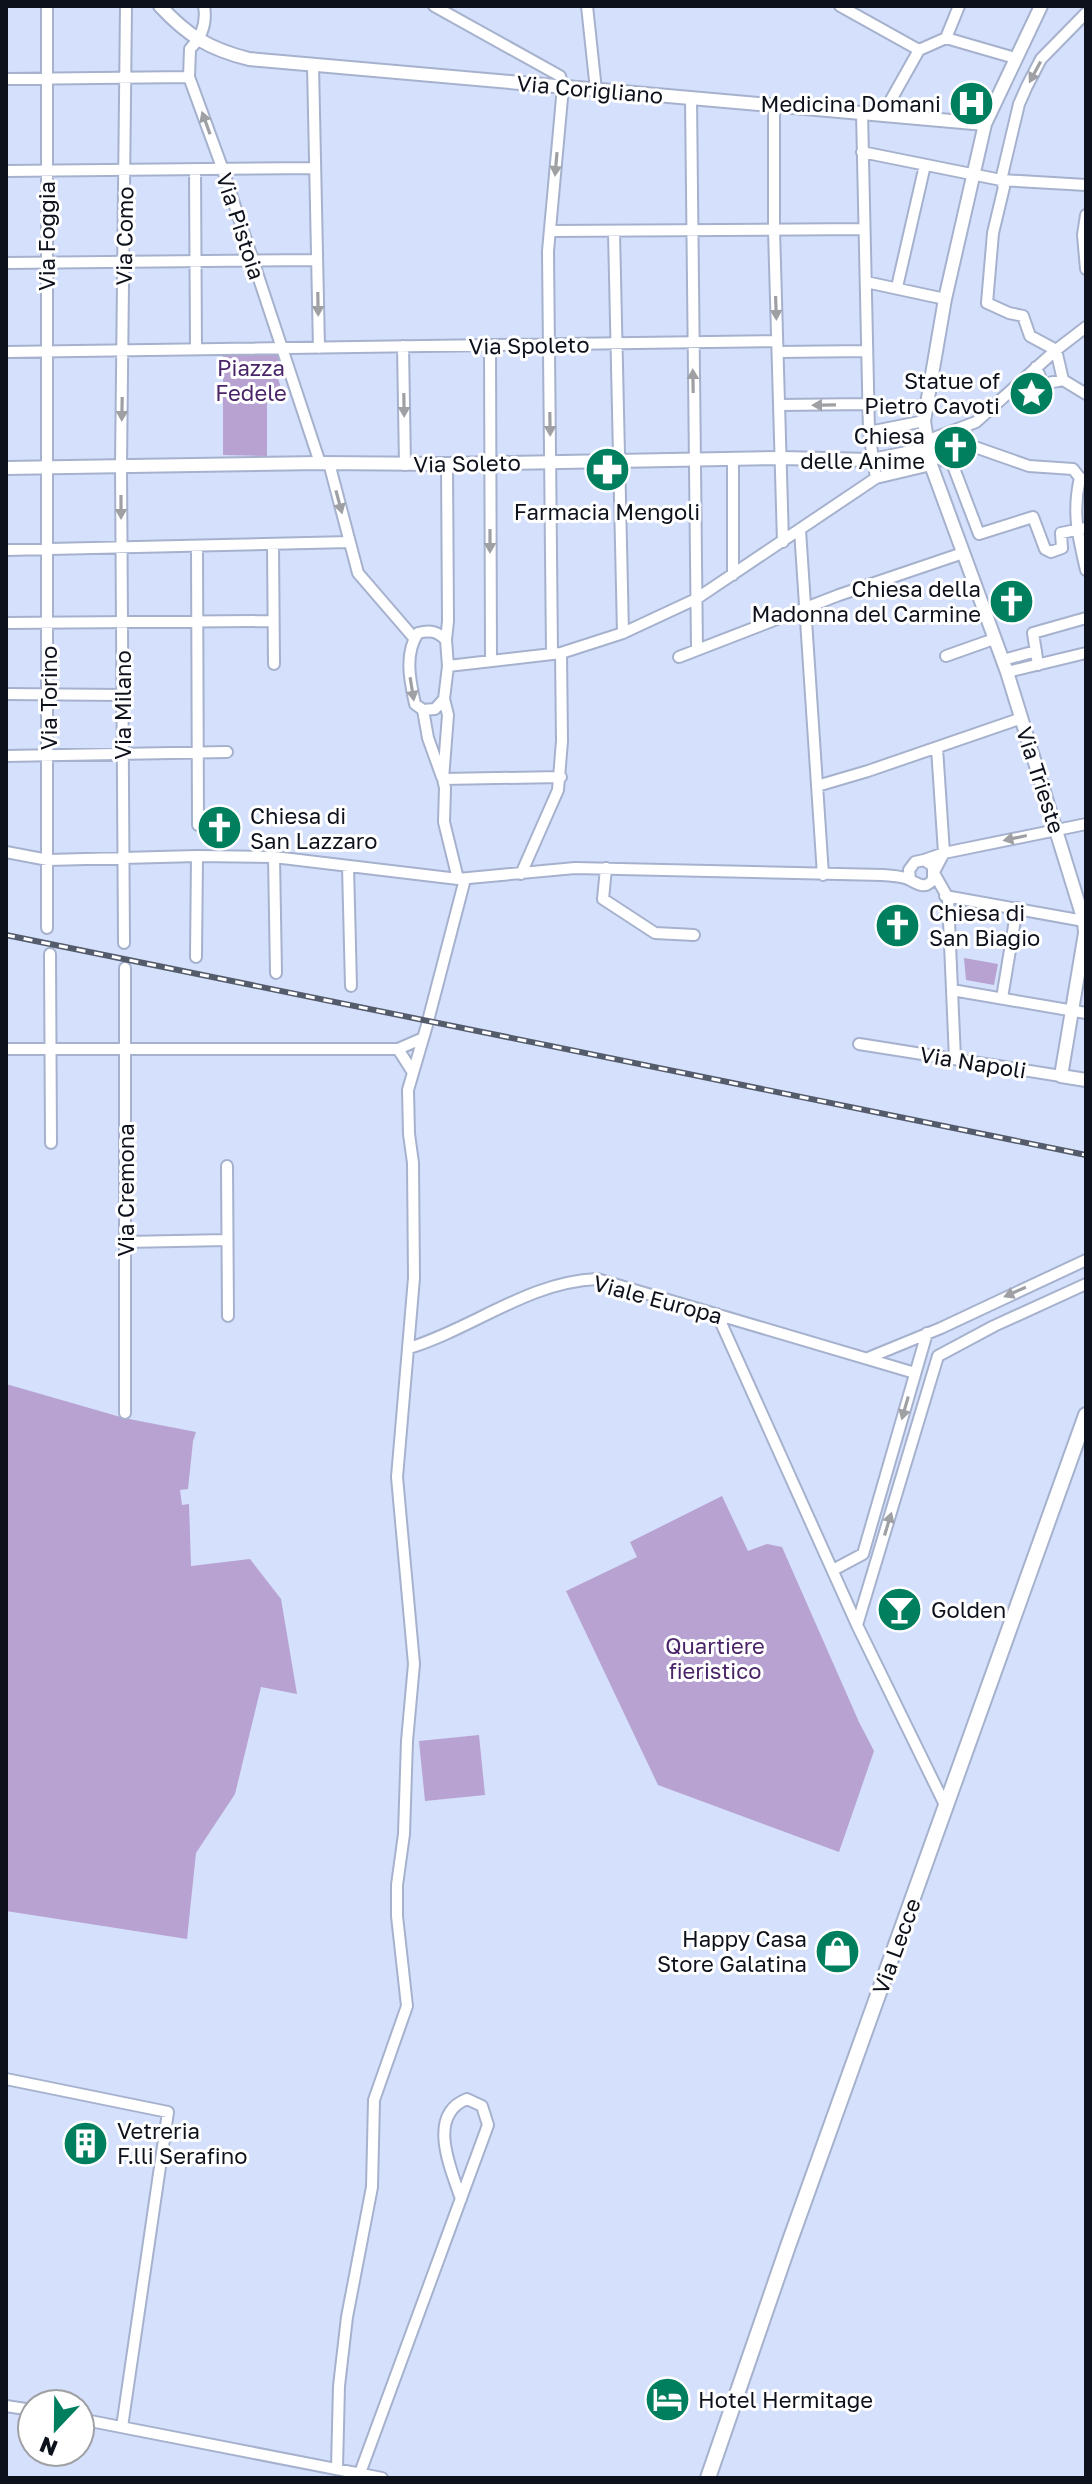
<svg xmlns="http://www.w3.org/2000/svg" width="1092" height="2484" viewBox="0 0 1092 2484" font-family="'Golos Text',sans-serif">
<rect width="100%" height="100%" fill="#d4e0fc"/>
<!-- green -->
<path fill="#b8a2d1" d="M279,353L283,365L275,368L284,398L267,400V456L223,455V354Z
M964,958L998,964L994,985L966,980Z
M6,1384L124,1418L196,1432L193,1441L188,1489L180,1490L182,1505L189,1504L191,1566L250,1559L281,1599L297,1694L261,1687L235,1794L196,1853L187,1939L6,1911Z
M722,1496L748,1551L767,1544L782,1547L859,1722L874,1751L839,1852L658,1785L566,1591L637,1557L630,1542Z
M479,1735L485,1795L425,1801L419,1741Z"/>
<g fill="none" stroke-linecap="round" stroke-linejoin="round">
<defs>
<path id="minor" d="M47,6V928
M204,6C207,23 202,37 190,49L189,77L223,170L320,463
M434,6L560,76L563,87L548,251L552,653
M587,6L596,90
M840,6L919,50
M946,38L1015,58
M313,65L319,348
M6,79L189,77
M691,98L697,650
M774,106V230L783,542
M862,112L869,432L876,478
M883,114L919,50L946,38L959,6
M862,152L1001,180L1086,185
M195,169L196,349
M6,171L315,168
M1086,215L1083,235L1086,269
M550,231L864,229
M614,232L623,633
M6,263L317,260
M866,282L945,299
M897,287L925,165
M490,345L491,660
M403,346L405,465
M6,352L777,341
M778,352L867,351
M1036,367L1043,384L1063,380L1086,394
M1063,380L1056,350L1030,336L1023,316L1009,313L987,303L993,233L1004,187L1001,180L1019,104L1027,86L1041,59L1086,13
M779,405L868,404
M963,427L972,446L1029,466L1073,469L1080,478L1086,480
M869,432L924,421
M926,441L976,422L1056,350L1086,327
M929,456L952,463L979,534L1033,517L1045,549L1051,552L1062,548L1061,533L1086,528
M733,459V575
M329,463L358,573L414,638
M447,464L448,621L446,640L448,666L444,699L448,715L443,779L445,788L444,822L458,879
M1080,478C1072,512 1078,536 1086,570
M800,530L823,875
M273,545L274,664
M197,547L198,825
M6,550L350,542
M6,623L271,621
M946,656L994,639
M679,657L839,595L963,553
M1003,660L1036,651
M1038,665L1033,633L1086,618
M448,666L561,653L623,633L696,599L876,478L931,465
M1007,672L1086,653
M6,694L122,695
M444,699L435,709L423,710L415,704C410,681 404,654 418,633C430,630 437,631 446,640
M423,710L428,738L442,777
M6,756L227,752
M443,779L561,777
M817,786L868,771L1022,718
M6,852L48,860L197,856L274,857L458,879L575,868L883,875C891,876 903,876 910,880C920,885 924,889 933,880V866L924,860L915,862L909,870L910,880
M274,857L276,973
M924,860L944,853L1086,824
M348,866L351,986
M606,868L603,899L655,933L694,935
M935,870L944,853L937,748
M521,874L558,790L562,741L561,653
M935,875L948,898L955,1059
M945,896L1084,921
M124,943L121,466L126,6
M50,954L51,1143
M196,957L197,856
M952,990L1086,1013
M1002,998L1017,908
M429,1017L465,879
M859,1044L1061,1076
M6,1049H398L421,1039
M398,1049L412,1071
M227,1166L228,1316
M125,1242L227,1240
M717,1314L857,1625L946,1807
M409,1348C474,1328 528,1282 597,1279L915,1373
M938,1356L994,1326L1086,1284
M868,1358L941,1328L1086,1260
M125,1413V968
M833,1570L863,1554L927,1333
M857,1625L938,1356
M6,2079L168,2112L122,2427
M6,2406L32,2410
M80,2419L382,2478
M337,2468L339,2386L347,2317L372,2187L374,2100L407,2006L397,1916V1885L404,1834L407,1741L414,1664L397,1477L414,1278L413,1163L409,1134L408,1090L427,1025
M360,2473L488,2125L482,2106L467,2099C426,2115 451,2169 461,2199"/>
<path id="tertiary" d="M160,6C188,36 209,49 249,59L985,124
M1041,6L985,124L945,299L924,421L931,465L1007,672L1084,921L1085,933L1061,1076L1086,1080
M6,468L320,463L447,464L781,458L872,460L927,449"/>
<path id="secondary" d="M708,2478L788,2246L1086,1415"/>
</defs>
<!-- minor casing -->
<use href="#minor" stroke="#a6b2cd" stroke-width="14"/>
<!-- tertiary casing -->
<use href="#tertiary" stroke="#a6b2cd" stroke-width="16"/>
<!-- secondary casing -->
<use href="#secondary" stroke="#a6b2cd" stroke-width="18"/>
<!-- minor -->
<use href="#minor" stroke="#fff" stroke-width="10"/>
<!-- tertiary -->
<use href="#tertiary" stroke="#fff" stroke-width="12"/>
<!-- secondary -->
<use href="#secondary" stroke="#fff" stroke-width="14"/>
<defs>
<path id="rail" d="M6,935L1086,1155"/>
</defs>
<!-- rail casing -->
<use href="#rail" stroke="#545b6b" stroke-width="6"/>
<!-- rail -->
<use href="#rail" stroke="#fff" stroke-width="3" stroke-dasharray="9" stroke-linecap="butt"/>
</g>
<!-- one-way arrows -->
<defs><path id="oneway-solid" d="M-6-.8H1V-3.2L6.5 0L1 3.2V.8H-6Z" transform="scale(2)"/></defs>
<g fill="#9ea0a4">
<use href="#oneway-solid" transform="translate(1035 72) rotate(118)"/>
<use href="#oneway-solid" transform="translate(206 123) rotate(-110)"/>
<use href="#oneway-solid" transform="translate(556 164) rotate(95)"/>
<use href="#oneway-solid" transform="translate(318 304) rotate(89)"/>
<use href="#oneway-solid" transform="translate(776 308) rotate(88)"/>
<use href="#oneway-solid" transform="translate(693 381) rotate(-91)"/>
<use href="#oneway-solid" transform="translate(404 405) rotate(89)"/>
<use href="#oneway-solid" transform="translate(824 405) rotate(179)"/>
<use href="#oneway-solid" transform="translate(122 409) rotate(91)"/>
<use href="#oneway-solid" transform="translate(550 424) rotate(89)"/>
<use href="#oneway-solid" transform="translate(339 502) rotate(75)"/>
<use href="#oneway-solid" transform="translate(121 507) rotate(90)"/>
<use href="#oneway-solid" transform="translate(490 541) rotate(90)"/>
<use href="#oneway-solid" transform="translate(412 689) rotate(81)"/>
<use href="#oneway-solid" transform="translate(1015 838) rotate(168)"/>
<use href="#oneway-solid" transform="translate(1015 1292) rotate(156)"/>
<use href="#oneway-solid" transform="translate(905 1408) rotate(106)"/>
<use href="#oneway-solid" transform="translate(888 1524) rotate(-73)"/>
</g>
<!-- icons -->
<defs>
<symbol id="hospital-disc" viewBox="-11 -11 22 22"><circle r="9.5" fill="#007f5f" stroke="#fff"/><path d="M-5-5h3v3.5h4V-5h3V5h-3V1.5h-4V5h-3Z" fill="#fff"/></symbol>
<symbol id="sight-disc" viewBox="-11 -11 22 22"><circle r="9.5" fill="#007f5f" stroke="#fff"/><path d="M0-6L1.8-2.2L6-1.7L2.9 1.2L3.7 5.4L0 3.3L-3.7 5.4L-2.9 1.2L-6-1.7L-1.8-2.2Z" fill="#fff"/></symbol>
<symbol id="church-disc" viewBox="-11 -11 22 22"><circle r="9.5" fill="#007f5f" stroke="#fff"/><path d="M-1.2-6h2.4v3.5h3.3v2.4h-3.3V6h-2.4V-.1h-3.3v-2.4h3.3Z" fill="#fff"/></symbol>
<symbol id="pharmacy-disc" viewBox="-11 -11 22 22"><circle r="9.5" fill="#007f5f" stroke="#fff"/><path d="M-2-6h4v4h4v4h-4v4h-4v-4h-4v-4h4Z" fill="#fff"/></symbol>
<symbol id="bar-disc" viewBox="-11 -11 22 22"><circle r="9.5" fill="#007f5f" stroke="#fff"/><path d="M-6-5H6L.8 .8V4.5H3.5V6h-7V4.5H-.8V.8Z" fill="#fff"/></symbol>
<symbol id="shop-disc" viewBox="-11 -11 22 22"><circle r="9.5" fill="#007f5f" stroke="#fff"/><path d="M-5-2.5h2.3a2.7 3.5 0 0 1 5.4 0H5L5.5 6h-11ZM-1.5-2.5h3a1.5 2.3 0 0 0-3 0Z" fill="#fff"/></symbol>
<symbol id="building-disc" viewBox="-11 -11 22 22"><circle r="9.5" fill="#007f5f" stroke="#fff"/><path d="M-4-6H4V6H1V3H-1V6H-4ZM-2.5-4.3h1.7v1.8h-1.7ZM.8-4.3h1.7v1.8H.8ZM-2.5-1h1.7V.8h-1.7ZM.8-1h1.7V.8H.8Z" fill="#fff"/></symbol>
<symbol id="hotel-disc" viewBox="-11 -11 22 22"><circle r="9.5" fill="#007f5f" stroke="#fff"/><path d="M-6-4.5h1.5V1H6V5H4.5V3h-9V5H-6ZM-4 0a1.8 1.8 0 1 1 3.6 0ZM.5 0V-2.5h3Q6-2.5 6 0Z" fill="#fff"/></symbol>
</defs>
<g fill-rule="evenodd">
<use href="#hospital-disc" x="946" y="78" width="51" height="51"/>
<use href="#sight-disc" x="1006" y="368" width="51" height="51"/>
<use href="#church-disc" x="930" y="422" width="51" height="51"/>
<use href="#pharmacy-disc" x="582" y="444" width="51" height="51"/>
<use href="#church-disc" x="986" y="576" width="51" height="51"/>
<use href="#church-disc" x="194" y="802" width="51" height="51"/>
<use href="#church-disc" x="872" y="900" width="51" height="51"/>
<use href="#bar-disc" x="874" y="1584" width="51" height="51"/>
<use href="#shop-disc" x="812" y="1926" width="51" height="51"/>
<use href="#building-disc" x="60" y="2118" width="51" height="51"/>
<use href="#hotel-disc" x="642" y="2374" width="51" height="51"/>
</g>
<g text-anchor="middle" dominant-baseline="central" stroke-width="6" stroke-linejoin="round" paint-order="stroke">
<!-- street labels -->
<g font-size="22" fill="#0d111b" stroke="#fff">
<text transform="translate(590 89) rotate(5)">Via Corigliano</text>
<text transform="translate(241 226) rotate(72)">Via Pistoia</text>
<text transform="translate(46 236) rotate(-90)">Via Foggia</text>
<text transform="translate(124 236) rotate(-89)">Via Como</text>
<text transform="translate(529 345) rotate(-1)">Via Spoleto</text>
<text transform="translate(467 463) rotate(-1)">Via Soleto</text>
<text transform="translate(48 698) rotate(-90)">Via Torino</text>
<text transform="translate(122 705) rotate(-90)">Via Milano</text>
<text transform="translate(1041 780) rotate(72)">Via Trieste</text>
<text transform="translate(973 1062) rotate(9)">Via Napoli</text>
<text transform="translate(125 1190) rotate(-90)">Via Cremona</text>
<text transform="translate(658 1299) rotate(15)">Viale Europa</text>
<text transform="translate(896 1946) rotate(-70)">Via Lecce</text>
</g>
<!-- poi labels -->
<g font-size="22" fill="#0d111b" stroke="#fff" text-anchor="end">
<text x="941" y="103">Medicina Domani</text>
<text x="1000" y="380">Statue of<tspan x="1000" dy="25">Pietro Cavoti</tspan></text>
<text x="925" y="435">Chiesa<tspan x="925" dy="25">delle Anime</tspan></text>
<text x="607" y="511" text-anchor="middle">Farmacia Mengoli</text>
<text x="981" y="588">Chiesa della<tspan x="981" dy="25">Madonna del Carmine</tspan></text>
<text x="250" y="815" text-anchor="start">Chiesa di<tspan x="250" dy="25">San Lazzaro</tspan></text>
<text x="929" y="912" text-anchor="start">Chiesa di<tspan x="929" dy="25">San Biagio</tspan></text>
<text x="931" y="1609" text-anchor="start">Golden</text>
<text x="807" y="1938">Happy Casa<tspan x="807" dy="25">Store Galatina</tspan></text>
<text x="117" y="2130" text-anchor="start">Vetreria<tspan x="117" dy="25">F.lli Serafino</tspan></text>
<text x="698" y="2399" text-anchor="start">Hotel Hermitage</text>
</g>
<!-- park labels -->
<g font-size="22" fill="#4a2468" stroke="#fff">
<text x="251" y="367">Piazza<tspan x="251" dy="25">Fedele</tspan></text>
<text x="715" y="1645">Quartiere<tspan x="715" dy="25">fieristico</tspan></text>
</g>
</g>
<!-- border -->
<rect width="1092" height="2484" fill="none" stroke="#0d111b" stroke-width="16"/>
<!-- north arrow -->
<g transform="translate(56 2428) rotate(202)"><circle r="38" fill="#ffffff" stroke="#9ea0a4" stroke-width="2"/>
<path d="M0-6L14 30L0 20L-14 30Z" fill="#007f5f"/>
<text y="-12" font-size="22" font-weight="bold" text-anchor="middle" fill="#0d111b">N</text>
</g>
</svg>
